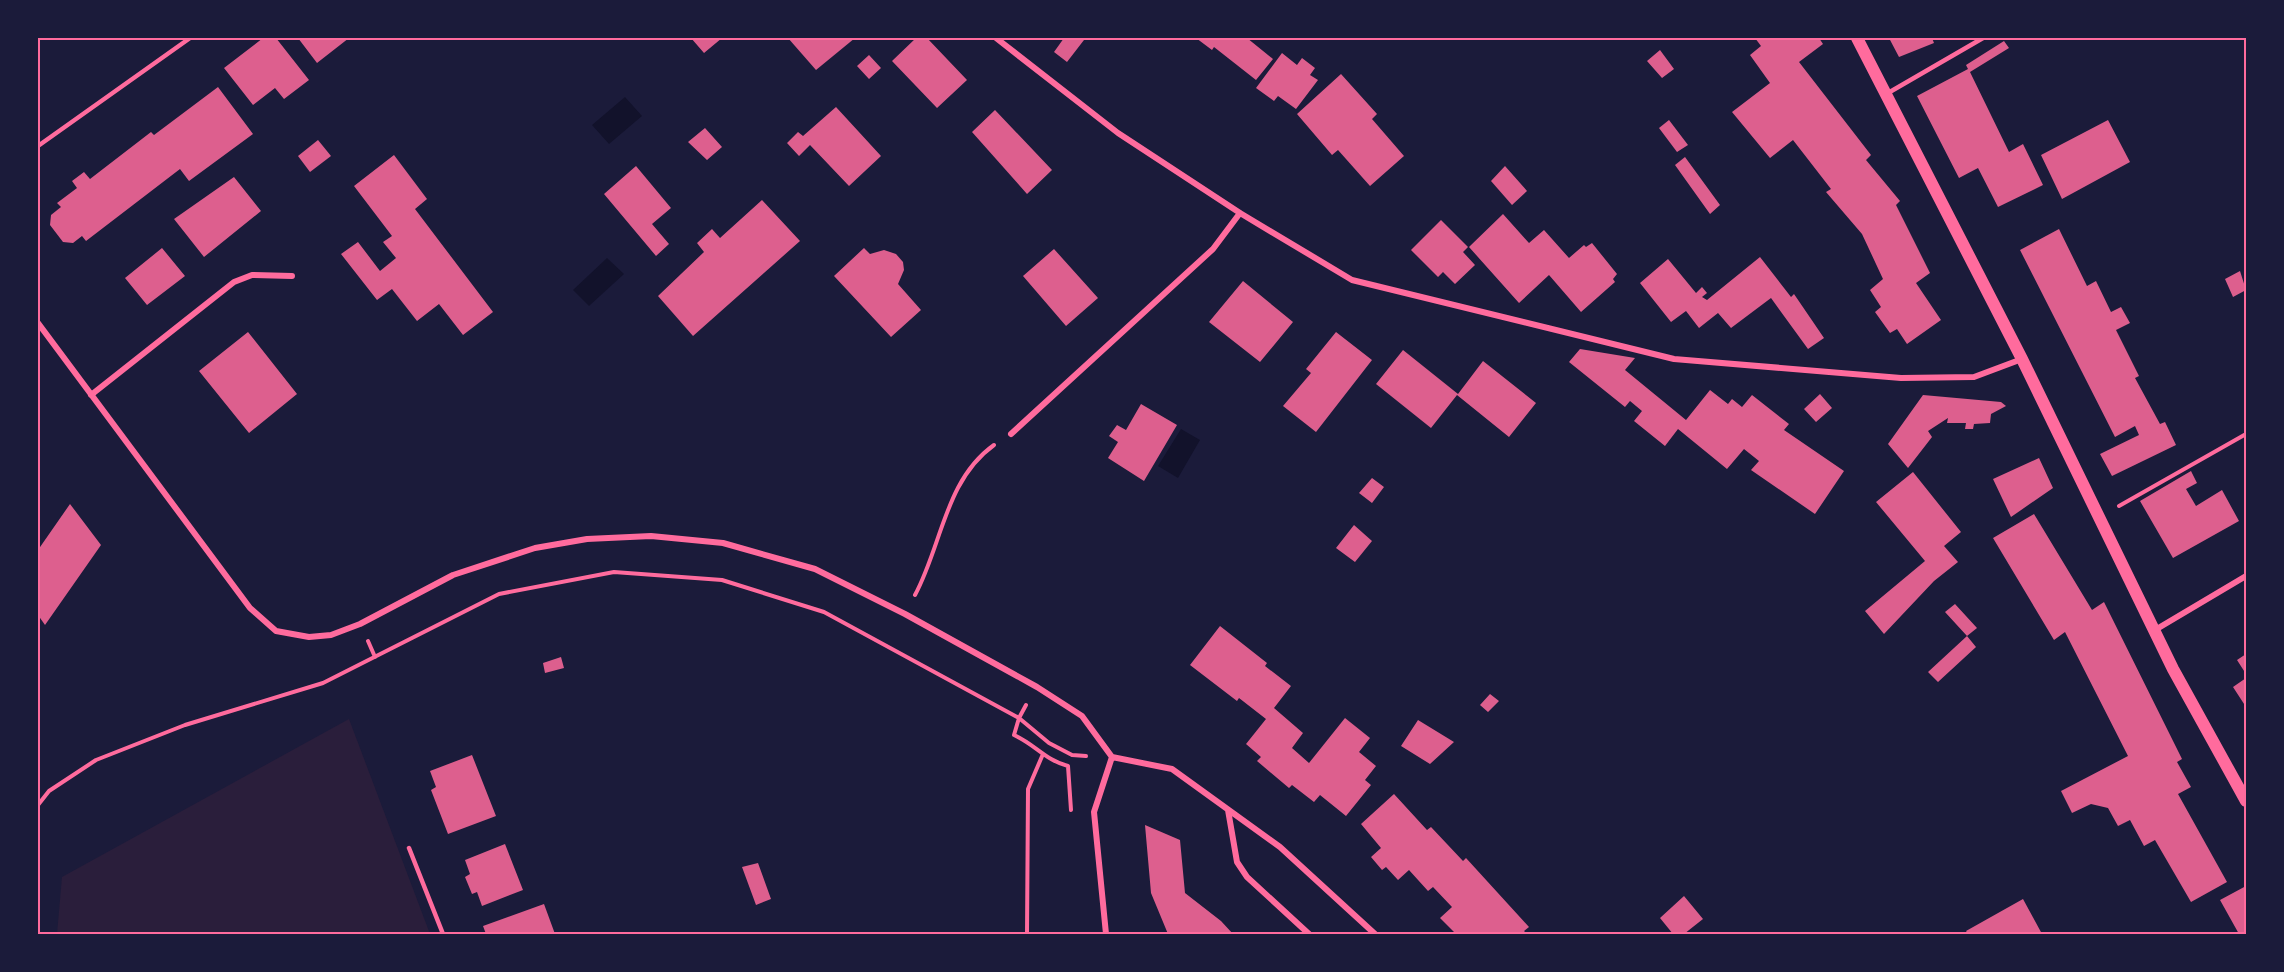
<svg xmlns="http://www.w3.org/2000/svg" width="2284" height="972" viewBox="0 0 2284 972" font-family="'PT Sans Narrow',sans-serif">
<rect width="100%" height="100%" fill="#1b1b3a"/>
<!-- green -->
<path fill="#2a1e3b" d="M349,719L430,934H57L62,877Z"/>
<!-- water -->
<path fill="#12122b" d="M625,97L642,116L609,144L592,125Z
M607,258L624,274L589,306L573,290Z
M1181,429L1200,440L1178,478L1158,466Z"/>
<!-- building -->
<path fill="#dd5f8e" d="M263,38H276L309,80L284,99L275,88L253,105L224,68Z
M298,38H349L317,63Z
M691,38H722L704,53Z
M788,38H855L816,70Z
M916,38H927L967,80L937,108L892,61Z
M1064,38L1084,40L1067,62L1054,52Z
M1196,38H1247L1273,59L1256,80L1214,47L1212,50Z
M1755,38H1819L1823,44L1799,62L1871,155L1866,160L1900,201L1896,205L1930,273L1916,283L1941,320L1907,344L1897,329L1890,333L1875,312L1881,307L1870,290L1883,279L1862,234L1826,192L1831,189L1793,140L1770,158L1732,112L1770,83L1750,55L1761,46Z
M1889,38H1932L1934,43L1899,57Z
M2004,41L2009,48L1970,72L2009,152L2023,144L2043,185L1998,207L1978,168L1959,178L1917,96L1968,69L1966,65Z
M1660,50L1674,69L1662,78L1647,61Z
M1282,53L1297,65L1302,58L1315,68L1310,75L1318,80L1296,109L1278,96L1274,101L1256,88Z
M869,55L881,68L869,79L857,66Z
M1341,74L1377,114L1372,119L1404,156L1370,186L1338,150L1332,155L1297,114Z
M218,87L253,134L189,181L180,169L86,241L82,236L73,243L63,242L50,225L51,215L61,207L57,203L77,188L72,181L84,172L90,179L151,132L154,135Z
M836,107L881,156L849,186L810,145L799,156L787,143L798,132L803,136Z
M995,110L1052,170L1027,194L972,132Z
M1669,120L1688,145L1677,152L1659,128Z
M2108,120L2130,162L2062,199L2041,155Z
M705,128L722,147L707,160L688,142Z
M318,140L331,156L310,172L298,156Z
M394,155L427,199L415,209L493,312L463,335L439,304L417,321L392,289L377,300L341,254L358,242L380,271L396,258L383,242L392,236L354,186Z
M1685,157L1720,205L1710,214L1675,165Z
M636,166L671,208L652,224L669,244L656,256L604,194Z
M1505,166L1527,191L1512,205L1491,181Z
M234,177L261,211L204,257L174,219Z
M762,200L800,241L693,336L658,296L704,252L697,243L712,229L720,238Z
M1503,214L1529,243L1544,230L1569,258L1584,245L1586,247L1592,243L1617,274L1613,279L1615,282L1581,312L1549,275L1519,303L1469,247Z
M1441,220L1468,247L1463,252L1475,265L1455,284L1443,272L1438,277L1411,250Z
M2059,229L2087,286L2096,281L2111,312L2121,307L2130,323L2116,330L2139,376L2135,378L2160,424L2165,422L2176,445L2112,476L2100,454L2139,435L2135,426L2115,437L2020,250Z
M162,248L185,276L147,305L125,278Z
M864,248L870,254L884,250L896,254L903,262L904,270L898,284L921,310L891,337L834,276Z
M1054,249L1098,298L1066,326L1023,276Z
M1760,257L1791,297L1794,294L1824,338L1808,349L1771,298L1731,328L1718,313L1699,328L1686,311L1671,322L1640,283L1668,259L1696,293L1702,287L1707,293L1702,297L1707,300Z
M2240,271L2246,290L2233,297L2225,279Z
M1243,281L1293,322L1260,362L1209,322Z
M248,332L297,394L249,433L199,371Z
M1336,332L1372,360L1316,432L1283,406L1311,373L1306,369Z
M1580,349L1635,358L1625,370L1686,420L1710,390L1728,404L1732,399L1742,407L1752,395L1789,424L1784,430L1844,471L1815,514L1751,470L1759,461L1744,449L1727,469L1678,429L1665,446L1634,421L1642,411L1630,401L1625,407L1569,362Z
M1403,350L1458,394L1483,361L1536,403L1509,437L1457,395L1431,428L1376,384Z
M1820,394L1832,408L1816,422L1804,409Z
M1923,395L2001,402L2006,406L1991,414L1990,423L1974,424L1973,429H1965L1966,423H1947L1948,418L1928,431L1932,437L1908,468L1888,444Z
M1141,404L1177,425L1144,481L1108,458L1118,442L1109,436L1117,425L1126,430Z
M2039,458L2053,488L2011,517L1993,479Z
M2191,471L2197,483L2186,489L2196,506L2222,490L2239,521L2173,558L2140,501Z
M1913,472L1961,532L1944,546L1958,562L1934,581L1884,634L1865,611L1925,561L1876,502Z
M1372,478L1384,487L1372,503L1359,493Z
M70,504L101,545L45,625L38,615V550Z
M2034,514L2092,610L2104,602L2182,759L2177,762L2191,787L2178,794L2227,882L2191,902L2155,840L2144,846L2130,820L2118,826L2108,808L2091,804L2072,813L2061,791L2128,756L2065,632L2054,640L1993,538Z
M1354,525L1372,541L1355,562L1336,548Z
M1955,604L1977,628L1967,636L1976,647L1938,682L1928,672L1967,636L1945,612Z
M1220,626L1267,663L1265,666L1291,686L1274,708L1303,733L1292,748L1309,763L1345,718L1370,738L1359,752L1376,766L1365,780L1371,785L1346,816L1320,795L1314,802L1292,785L1289,788L1257,761L1261,757L1246,744L1266,719L1239,698L1237,701L1190,665Z
M2246,654V674L2237,660Z
M561,657L564,668L545,673L543,663Z
M2246,678V707L2233,687Z
M1490,694L1499,701L1488,712L1480,705Z
M1418,720L1454,742L1430,764L1401,746Z
M472,755L496,816L448,834L431,790L436,787L430,771Z
M1394,794L1427,830L1431,827L1463,861L1466,858L1529,927L1524,931L1527,934H1456L1440,918L1452,907L1433,887L1428,891L1409,870L1398,880L1386,867L1382,870L1371,857L1381,848L1361,824Z
M1145,825L1180,840L1185,893L1221,921L1233,934H1168L1151,893Z
M505,844L523,890L482,906L477,892L472,894L465,877L470,874L465,860Z
M758,863L771,899L756,905L742,867Z
M2246,886V934H2239L2220,900Z
M1684,896L1703,919L1684,934H1673L1660,918Z
M2023,899L2042,934H1968L1966,931Z
M544,904L555,934H486L483,926Z"/>
<g fill="none" stroke-linecap="round" stroke-linejoin="round">
<!-- path -->
<path stroke="#ff6b9d" stroke-width="4" d="M2119,506L2246,434
M915,595C942,545 945,480 994,445
M368,641L375,657
M1026,705L1019,718L1014,735C1036,745 1045,760 1068,766L1071,810
M38,805L49,791L96,760L185,725L323,683L499,594L614,572L722,580L824,612L1019,718L1049,743L1072,755L1086,756
M1027,934L1028,789L1043,754"/>
<!-- service -->
<path stroke="#ff6b9d" stroke-width="4.5" d="M1888,93L1983,38
M38,146L190,38
M409,848L443,934"/>
<!-- minor -->
<path stroke="#ff6b9d" stroke-width="6" d="M996,38L1118,133L1240,213L1352,280L1674,359L1901,378L1974,377L2022,359
M38,323L250,608L276,631L309,637L331,635L360,624L453,575L535,548L587,539L651,536L723,543L815,569L905,614L1037,687L1082,716L1112,757
M91,395L234,282L252,275L292,276
M1011,434L1213,249L1240,213
M2155,630L2246,576
M1112,757L1172,769L1280,847L1375,934
M1228,810L1237,862L1247,877L1309,934
M1106,934L1094,812L1112,757"/>
<!-- secondary -->
<path stroke="#ff6b9d" stroke-width="12" d="M1857,38L2022,359L2173,669L2246,801"/>
</g>
<!-- border -->
<rect width="2284" height="972" fill="none" stroke="#1b1b3a" stroke-width="78"/>
<rect x="39" y="39" width="2206" height="894" fill="none" stroke="#ff6b9d" stroke-width="2"/>
</svg>
